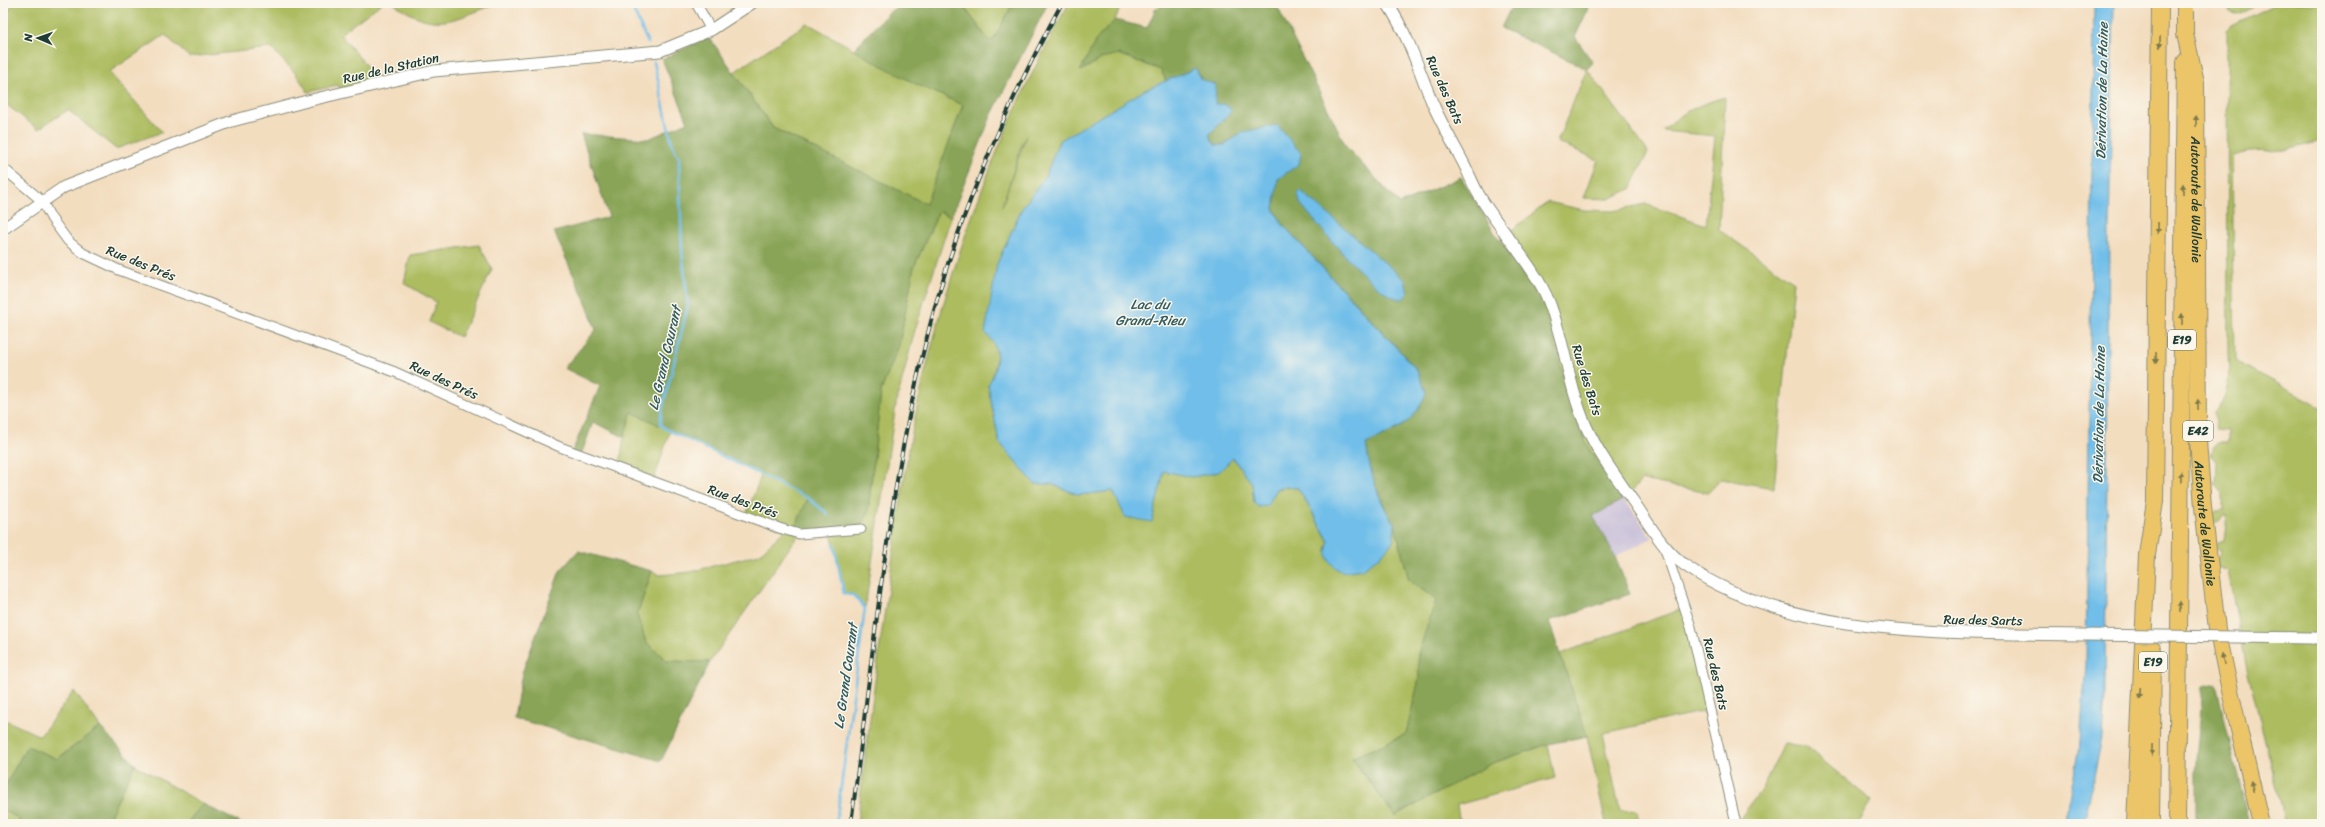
<svg xmlns="http://www.w3.org/2000/svg" width="2325" height="827" viewBox="0 0 2325 827" font-family="Sriracha,sans-serif">
<rect width="100%" height="100%" fill="#fbf7ec"/>
<filter id="ink" filterUnits="userSpaceOnUse"><feTurbulence type="fractalNoise" baseFrequency=".025" numOctaves="2"/><feDisplacementMap in="SourceGraphic" scale="8" xChannelSelector="R" yChannelSelector="G"/><feConvolveMatrix kernelMatrix="1 2 1 2 8 2 1 2 1" color-interpolation-filters="sRGB"/></filter>
<filter id="wash" filterUnits="userSpaceOnUse"><feTurbulence type="fractalNoise" baseFrequency=".012" numOctaves="4" result="noise"/><feDisplacementMap in="SourceGraphic" scale="16" xChannelSelector="R" yChannelSelector="G"/><feGaussianBlur stdDeviation="0.9" result="paint"/><feColorMatrix in="noise" values="0 0 0 0 0 0 0 0 0 0 0 0 0 0 0 0 0 1.4 0 .05"/><feComposite in="paint" operator="in"/></filter>
<g filter="url(#wash)">
<rect width="100%" height="100%" fill="#f3ddbf"/>
<!-- industrial -->
<path fill="#c8bfd8" d="M1624,499L1652,538L1615,557L1593,516Z"/>
<!-- green -->
<path fill="#acbc5f" stroke="#667c4a" fill-rule="evenodd" d="M13,3H382L340,34L373,74L375,80L340,89L338,85L308,92L296,74L271,48L189,57L165,35L109,72L162,132L116,149L68,110L38,129L3,102V21Z
M393,3H498C452,20 437,34 393,3Z
M961,3H1013L993,41L988,39Z
M1069,3H1122L1115,20L1096,40L1081,71L1103,58L1118,54L1161,70L1166,81L1145,90L1059,141L1046,175L1021,210L997,264L994,340L997,353L994,374L988,386L999,442L1035,483L1051,484L1079,495L1113,491L1126,517L1152,521L1164,471L1192,477L1219,472L1233,458L1252,483L1254,502L1267,506L1277,489L1285,487L1298,488L1329,542L1325,551L1393,542L1395,525L1409,580L1436,600L1418,654L1419,679L1406,734L1352,758L1395,816L1490,764L1548,744L1555,778L1457,805L1460,824H857C867,739 878,654 891,569C899,514 906,458 918,403C949,264 999,128 1069,3ZM1026,136L1002,206L1022,144Z
M2226,3H2255L2254,6C2246,11 2237,18 2229,11Z
M2277,3H2322V141L2286,150L2250,152L2232,156L2235,361L2322,407V824H2286L2246,665L2228,571L2217,567V561L2222,550L2215,548L2216,544L2224,541L2227,516L2224,515L2219,522L2213,524L2212,512L2223,510V493L2216,486L2217,461L2210,455L2218,442H2228V430L2216,429L2214,413C2233,390 2228,373 2228,345L2227,30L2232,25Z
M807,23L916,84L963,105L926,204L773,128L734,72Z
M1587,69L1648,152L1631,189L1609,199L1584,198L1598,160L1557,142Z
M1725,97L1719,230L1794,282L1774,488L1721,479L1708,493L1642,480L1624,499L1589,449L1573,411L1544,305L1499,240L1548,202L1584,210L1613,211L1645,204L1706,225L1715,136L1663,131C1680,112 1701,104 1725,97Z
M939,211L951,217L915,330L896,404L865,608L853,595L844,594L831,531L868,513L881,391L899,345L914,267Z
M479,245L492,269L460,337L429,322L436,302L404,283L410,255Z
M632,411L661,425L670,431L653,483L619,470L624,437Z
M761,476L808,498L799,534L710,662L667,661L646,642L637,615L652,571L660,575L690,572L759,554L785,530L746,515Z
M1684,608L1710,710L1603,733L1620,811L1637,810L1639,824H1606L1587,736L1560,654Z
M74,691L100,727L57,759L27,746L3,790V719L40,736Z
M1784,744L1805,746L1872,801L1858,824H1736L1761,790Z
M135,764L142,769L203,804L186,824H106Z
M3,809L20,820L15,824H3Z"/>
<!-- forest -->
<path fill="#89a456" stroke="#547045" d="M902,3H961L988,39L993,41L1013,3H1048L991,116L951,217L939,211L914,267L899,345L881,391L868,513L861,529L793,532L808,498L632,412L624,437L593,422L581,455L572,452L600,386L564,368L596,330L586,303L554,232L609,217L581,134L648,139L688,122L662,59L709,37L773,128L926,204L963,105L916,84L853,50L887,14Z
M1170,3L1276,4L1347,148L1400,204L1461,177L1499,240L1544,305L1573,411L1589,449L1624,499L1593,516L1615,557L1630,594L1549,621L1587,736L1548,744L1490,764L1395,816L1352,758L1406,734L1419,679L1418,654L1436,600L1409,580L1395,525L1388,515L1371,475L1366,444C1395,431 1415,424 1426,392L1417,370L1397,347L1283,225L1274,209L1278,179L1299,164L1243,132L1224,145H1215L1209,135L1215,104L1196,69L1166,81L1161,70L1118,54L1103,58L1080,71L1096,40L1115,20L1147,28L1156,8Z
M1513,3H1591L1575,37L1593,63L1587,69L1501,28Z
M578,551L652,571L637,615L646,642L667,661L710,662L661,761L514,718L522,673L560,571Z
M2216,684L2249,824H2196V759L2203,687Z
M100,727L135,764L106,824H15L20,820L3,809V790L27,746L57,759Z
M203,804L242,824H186Z"/>
<!-- water -->
<path fill="#6fbee9" stroke="#477e8e" d="M2094,3H2114L2109,230L2105,694L2102,738L2084,824H2063L2079,753L2086,665Z
M1196,68L1200,79L1216,85L1215,104H1224L1232,110L1209,135L1215,145H1224L1243,132L1277,125L1301,153L1299,164L1278,179L1274,209L1283,225L1417,370L1426,392C1415,425 1395,430 1366,444C1370,473 1378,501 1395,525L1393,542L1379,557L1362,569L1342,572C1329,564 1323,557 1329,541L1298,488L1285,487L1277,489L1267,506L1258,507L1254,502L1252,483L1233,458L1219,472L1192,477L1164,471L1152,522L1125,517L1113,491L1079,495L1051,484H1035L999,442L988,385C998,368 1002,347 985,333L997,264L1021,210L1046,175L1059,141L1145,90Z
M1300,190L1405,280L1408,293L1403,299C1379,301 1316,223 1300,203L1298,195Z"/>
<g fill="none" stroke-linecap="round" stroke-linejoin="round">
<!-- stream -->
<path stroke="#6fbee9" stroke-width="2.5" d="M630,3L648,43
M654,62L672,144L679,158L682,252L688,305L661,415V425L666,429L808,498L828,514
M834,544L844,594L853,595L865,608L836,824"/>
</g>
</g>
<g filter="url(#ink)">
<g fill="none" stroke-linecap="round" stroke-linejoin="round">
<defs>
<path id="minor" d="M696,3L711,30
M3,168L42,201L51,218L68,241L83,253L119,270L395,372L560,447L779,528L799,534L861,529
M1664,546L1691,627L1736,824"/>
<path id="tertiary" d="M1387,3C1408,34 1418,68 1432,102C1441,123 1453,143 1464,164C1469,174 1473,185 1479,195C1498,228 1536,268 1549,302C1565,342 1568,386 1586,426C1598,453 1616,477 1633,501C1649,524 1663,550 1686,566C1778,629 1908,632 2016,634
M3,229L64,187L232,121L307,101L434,71L660,51L711,30L752,3
M2311,638H2322"/>
<g id="motorway">
<path id="s1" d="M2185,3V34L2196,82L2198,441L2203,507L2217,629L2231,695L2261,824"/>
<path d="M2135,824L2147,555L2155,501L2160,3"/>
<path d="M2151,824L2153,650"/>
<path d="M2177,824L2185,62"/>
</g>
</defs>
<!-- minor casing -->
<use href="#minor" stroke="#898d7a" stroke-width="11"/>
<!-- tertiary casing -->
<use href="#tertiary" stroke="#898d7a" stroke-width="13"/>
<!-- motorway casing -->
<use href="#motorway" stroke="#898d7a" stroke-width="18"/>
<!-- minor -->
<use href="#minor" stroke="#fff" stroke-width="9"/>
<!-- tertiary -->
<use href="#tertiary" stroke="#fff" stroke-width="11"/>
<!-- motorway -->
<use href="#motorway" stroke="#edc569" stroke-width="16"/>
<defs>
<path id="rail" d="M851,824C872,664 886,502 925,345C954,225 1003,111 1062,3"/>
</defs>
<!-- rail casing -->
<use href="#rail" stroke="#1f3d34" stroke-width="4"/>
<!-- rail -->
<use href="#rail" stroke="#fbf7ec" stroke-width="2.5" stroke-dasharray="8" stroke-linecap="butt"/>
<defs>
<path id="tertiary-bridge" d="M2016,634L2311,638"/>
</defs>
<!-- tertiary-bridge casing -->
<use href="#tertiary-bridge" stroke="#898d7a" stroke-width="13" stroke-linecap="butt"/>
<!-- tertiary-bridge -->
<use href="#tertiary-bridge" stroke="#fff" stroke-width="11"/>
</g>
<!-- one-way arrows -->
<defs><path id="oneway-solid" d="M-6-.8H1V-3.2L6.5 0L1 3.2V.8H-6Z"/></defs>
<g fill="#7c7a4c">
<use href="#oneway-solid" transform="translate(2160 42) rotate(91)"/>
<use href="#oneway-solid" transform="translate(2196 121) rotate(-90)"/>
<use href="#oneway-solid" transform="translate(2183 189) rotate(-90)"/>
<use href="#oneway-solid" transform="translate(2158 228) rotate(91)"/>
<use href="#oneway-solid" transform="translate(2182 319) rotate(-90)"/>
<use href="#oneway-solid" transform="translate(2156 358) rotate(91)"/>
<use href="#oneway-solid" transform="translate(2198 405) rotate(-91)"/>
<use href="#oneway-solid" transform="translate(2181 477) rotate(-90)"/>
<use href="#oneway-solid" transform="translate(2180 607) rotate(-90)"/>
<use href="#oneway-solid" transform="translate(2223 659) rotate(-101)"/>
<use href="#oneway-solid" transform="translate(2140 693) rotate(93)"/>
<use href="#oneway-solid" transform="translate(2152 750) rotate(91)"/>
<use href="#oneway-solid" transform="translate(2252 786) rotate(-104)"/>
</g>
</g>
<g text-anchor="middle" dominant-baseline="central" stroke-width="3" stroke-linejoin="round" paint-order="stroke">
<!-- shield labels -->
<g fill="#fbf7ec" stroke="#61756b" stroke-width="1">
<rect x="2168" y="330" width="28" height="20" rx="3"/>
<rect x="2183" y="421" width="30" height="20" rx="3"/>
<rect x="2139" y="652" width="28" height="20" rx="3"/>
</g>
<g font-size="12" font-weight="bold" fill="#1f3d34">
<text x="2182" y="340">E19</text>
<text x="2198" y="431">E42</text>
<text x="2153" y="662">E19</text>
</g>
<!-- street labels -->
<g font-size="13" fill="#1f3d34" stroke="#fbf7ec">
<text transform="translate(391 68) rotate(-13)">Rue de la Station</text>
<text transform="translate(1445 90) rotate(66)">Rue des Bats</text>
<text stroke="none"><textPath href="#s1" startOffset="198">Autoroute de Wallonie</textPath></text>
<text transform="translate(141 263) rotate(22)">Rue des Prés</text>
<text transform="translate(444 380) rotate(25)">Rue des Prés</text>
<text transform="translate(1587 380) rotate(73)">Rue des Bats</text>
<text transform="translate(743 501) rotate(20)">Rue des Prés</text>
<text stroke="none"><textPath href="#s1" startOffset="522">Autoroute de Wallonie</textPath></text>
<text transform="translate(1983 620) rotate(1)">Rue des Sarts</text>
<text transform="translate(1716 674) rotate(77)">Rue des Bats</text>
</g>
<!-- water labels -->
<g font-size="14" font-style="italic" fill="#335d61" stroke="#fbf7ec">
<text transform="translate(2102 91) rotate(-89)">Dérivation de La Haine</text>
<text x="1150" y="304">Lac du<tspan x="1150" dy="16">Grand-Rieu</tspan></text>
<text transform="translate(665 358) rotate(-77)">Le Grand Courant</text>
<text transform="translate(2099 415) rotate(-89)">Dérivation de La Haine</text>
<text transform="translate(846 676) rotate(-82)">Le Grand Courant</text>
</g>
</g>
<!-- margin -->
<rect width="2325" height="827" fill="none" stroke="#fbf7ec" stroke-width="16"/>
<!-- north arrow -->
<g transform="translate(38 38) rotate(272)" stroke="#fbf7ec" stroke-width="3" paint-order="stroke">
<path d="M0-3L7 15L0 10L-7 15Z" fill="#1f3d34"/>
<text y="-6" font-size="11" font-weight="bold" text-anchor="middle" fill="#1f3d34">N</text>
</g>
</svg>
